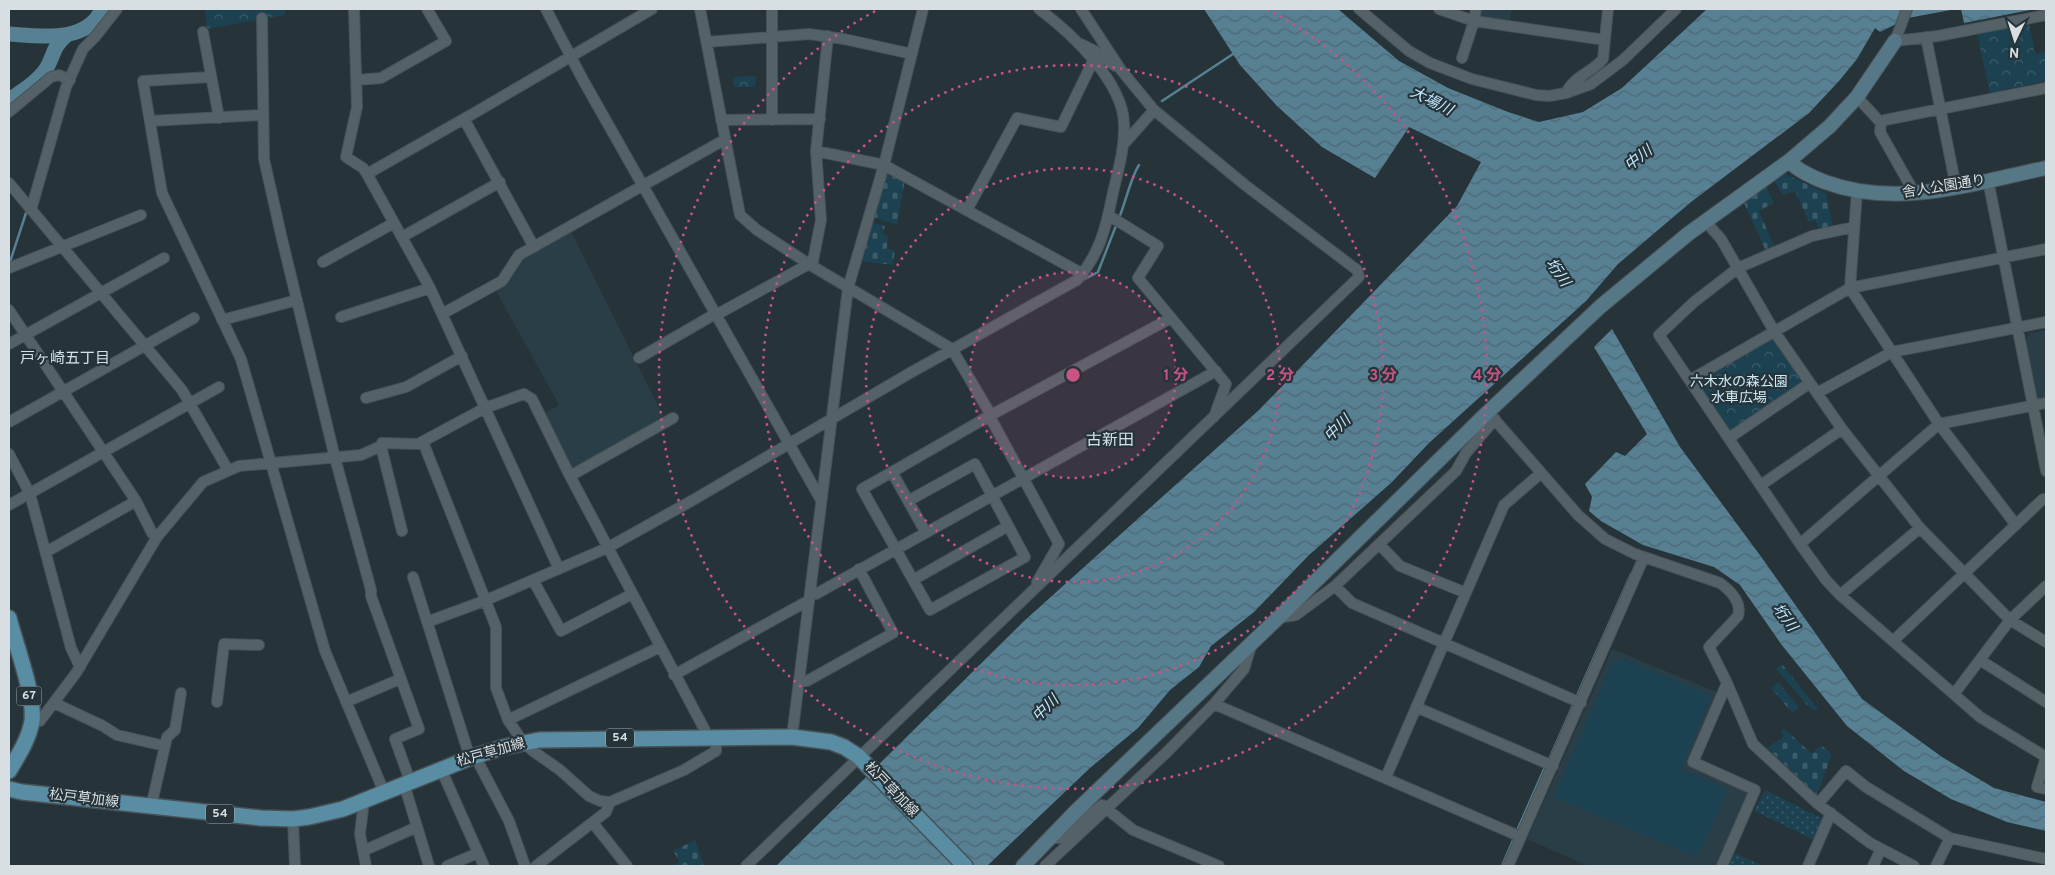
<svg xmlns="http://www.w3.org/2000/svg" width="2055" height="875" viewBox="0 0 2055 875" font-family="Overpass,'Noto Sans JP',sans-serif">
<defs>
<pattern id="grass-dots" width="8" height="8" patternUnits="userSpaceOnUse" patternTransform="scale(1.25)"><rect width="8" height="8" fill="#1c4151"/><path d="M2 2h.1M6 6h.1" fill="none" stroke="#3c5c6a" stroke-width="1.8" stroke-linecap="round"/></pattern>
<pattern id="forest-crowns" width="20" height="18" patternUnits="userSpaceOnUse" patternTransform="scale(1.25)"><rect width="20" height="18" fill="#1c4151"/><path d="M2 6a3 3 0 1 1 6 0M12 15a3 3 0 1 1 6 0" fill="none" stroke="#3c5c6a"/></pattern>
<pattern id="cemetery-stones" width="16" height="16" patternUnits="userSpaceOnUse" patternTransform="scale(1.25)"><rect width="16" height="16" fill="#1c4151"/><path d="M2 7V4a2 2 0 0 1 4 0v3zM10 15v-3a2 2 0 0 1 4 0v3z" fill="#3c5c6a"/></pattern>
<pattern id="water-waves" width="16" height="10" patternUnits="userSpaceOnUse" patternTransform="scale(1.25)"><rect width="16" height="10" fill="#578093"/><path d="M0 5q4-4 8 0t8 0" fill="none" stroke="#4e6873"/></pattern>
</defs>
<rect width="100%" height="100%" fill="#263339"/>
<!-- built -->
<path fill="#2a3e47" d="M1481,9H1512L1510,22L1479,18Z
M571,231L663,416L570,472L543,414L559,405L495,289L522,257Z
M2046,330V398L2037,400L2026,339L2030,333Z
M1612,649L1719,693L1689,765L1750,791L1719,866H1588L1527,839Z"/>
<!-- grass -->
<path fill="url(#grass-dots)" d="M1765,790L1823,819L1814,840L1754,811Z
M1734,853L1764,866H1729Z"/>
<!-- forest -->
<path fill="url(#forest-crowns)" d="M205,9H285V15L207,29Z
M2029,23L2035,54L2046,52V81L1990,93L1977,34Z
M756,76L755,87H733V77Z
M1770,339L1774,340L1801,379L1800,384L1731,431L1698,384L1699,380Z"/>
<!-- cemetery -->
<path fill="url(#cemetery-stones)" d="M888,171L905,180L897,225L873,217L886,172Z
M1783,173L1826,193L1833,228L1819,230L1815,220L1809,222L1795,191L1783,195L1774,181Z
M1766,187L1774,203L1759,211L1775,248L1766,251L1744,203Z
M871,223L885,226L883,234L888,236L887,249L895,250L893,265L860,261Z
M1782,664L1818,709L1815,711L1807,705L1776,669Z
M1778,682L1799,707L1792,713L1771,688Z
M1785,729L1812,754L1821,745L1832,754L1817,795L1767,748L1783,737L1781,730Z
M695,840L704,866H671L680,862L673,851Z"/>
<!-- pitch -->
<path fill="#1c4151" d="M1622,658L1712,696L1681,769L1728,789L1698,858L1554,797L1612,663Z"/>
<!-- water -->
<path fill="url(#water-waves)" d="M1204,9H1338L1399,61L1448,88L1508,112L1539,122L1583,112L1622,88L1707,9H1956L1908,18L1880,32L1875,28L1857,59L1839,81L1809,113L1691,202L1618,264L1586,301L1429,443L1391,483L1309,555L1254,612L1211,646L1199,667L1170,690L1138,728L1090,768L987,866H776L1024,621L1259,410L1457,206L1481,162L1409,127L1375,178L1322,147L1277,106L1240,65Z
M1961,9H2035L1964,23Z
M1612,329L1680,447L1762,558L1862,699L1942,757L1994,788L2046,802V831L2007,822L1951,799L1904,771L1847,726L1781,644L1740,585L1714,567L1643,545L1601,521L1589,511L1592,497L1585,484L1616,452L1625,456L1647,434L1594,347Z"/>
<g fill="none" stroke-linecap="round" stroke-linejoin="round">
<!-- stream -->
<path stroke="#578093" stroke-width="2.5" d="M1162,101L1236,52
M1119,218C1125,204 1131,177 1139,165
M9,265L27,210
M1083,280L1098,272L1117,223
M1576,698L1631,574
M1548,762L1574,703
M1516,833L1545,767
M1502,866L1514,838"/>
<!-- river -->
<path stroke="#578093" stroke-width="15" d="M9,34C39,36 87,44 102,9
M9,100C22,91 37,82 46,69C55,55 51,48 67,35"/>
<defs>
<path id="street" d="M354,9L357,107L346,157L363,168L367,174L430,288L559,569
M546,9L583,80L821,500
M700,9L740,215L757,230L812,266L952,349L991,415
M1359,9L1409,51L1430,63L1472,79L1536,95L1549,96L1566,93L1591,84L1623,60L1676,9
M1439,9L1474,21L1605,40
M1907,9L1895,41L1938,36L2046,15
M262,18L264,159L282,239L335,458L371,590V596L419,729L395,739L410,781
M203,32L219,118
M1926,37L1956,187
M707,42L809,34L844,39L912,54
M1081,44L1095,51L1115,66
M1462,58L1474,21L1476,9
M210,77L143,81L162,193L241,359L325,651L384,792
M357,80L381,78L446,41L427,9
M1566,93C1575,75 1590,74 1603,59L1608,9
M1857,97L1881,123
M9,112L51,77L59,75L70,80
M464,119L534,247
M721,120L820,119
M772,120V9
M150,121L262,115
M1123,145L1154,110
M816,151L884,165L1083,274
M367,174L476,112L652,9
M1988,180L2046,471
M9,183L182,390L228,470
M1857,191L1850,288L1939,424L2016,525
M1915,194L1880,132L1881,123L1885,120L2046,88
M31,210L66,87L83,49L95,37L117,9
M967,210L1017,118L1061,127L1093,61
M1108,215L1158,246L1138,278L1226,384L1214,417
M1705,221L1721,239L1774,331L1810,383L1842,429L1920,528L2010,620L2046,642
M1854,227L1812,236L1738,268L1694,302L1659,335L1800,544L1826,580L1840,595L1980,717L2046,757
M402,237L500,182
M323,262L394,223
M812,266L821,220L816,151L828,36
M9,268L141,215
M9,310L136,501L152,533L157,537
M442,314L502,281L519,255L724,140
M716,315L809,264
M341,317L430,288
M222,320L297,300
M9,344L164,258
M639,358L715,314
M1690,380L1850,288L2046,249
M1817,393L1892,352L2046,322
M366,398L406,387L462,356
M1488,412L1578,515L1605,539L1635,554L1720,583C1731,591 1742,602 1738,616L1709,647L1727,683L1753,744L1818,804L1870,843L1914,866
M990,417L1059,544L1037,582
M9,422L194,318
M1729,438L1810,383
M423,442L496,627V688L508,720L523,742L533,751L560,770L589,796L600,801L610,802L684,770L716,751V738
M381,446L402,531
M9,454L30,494L71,648L80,667
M892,472L862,489L930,610L1025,557L975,464L908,501
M570,476L673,418
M1761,485L1842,429
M9,505L219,387
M926,533L892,472L991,415L1171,318
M1379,544L1400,566L1466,593
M1800,544L1939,424L2046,403
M46,552L136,501
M413,577L470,758
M533,580L561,631L632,594
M913,580L1008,526
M1335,586L1352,603L1581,703
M810,593L816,594L1216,371
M1840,595L1920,528
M1278,618L1296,615L1335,586L1456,471L1466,453L1495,419
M427,622L484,601L607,548L693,500L910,373L1077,280C1099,255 1106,228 1112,197C1117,174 1125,149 1124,125C1124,82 1071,33 1039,9
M1893,641L2043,499H2046
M1980,660L2046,702
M674,675L804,603H809
M799,681H807L893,633L859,569
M1954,694L2010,620L2046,586
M217,702L224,644L259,645
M346,702L400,679
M54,703L103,726L117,735L165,746
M1214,704L1521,837
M1416,707L1553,766
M508,720L660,647
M32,723L40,721L76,673L157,537L203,482L239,466L361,455L381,446L382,443L418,444L485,408L524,394L532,399L570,476L709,738
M792,737L848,288L884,165L923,9
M475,756L509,821L525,866
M2046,757L2037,787L2046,789
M441,769L484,866
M1386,777L1504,505L1541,473
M404,784L429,866
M364,800L360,834L366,866
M1818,804L1846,771L1866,787L1950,838L2046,859
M151,807L167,737L175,730L181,693
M293,819L295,866
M593,823L627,866
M1051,838H1063L1090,814L1102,805L1107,807L1113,814L1133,830L1219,866
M363,851L417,827
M447,866L478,853
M536,866L606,812L610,802
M746,866L1359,277L1357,270L1245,185L1154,110L1121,70L1081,9
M1045,866L1166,753L1214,704L1244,669L1252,643
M1508,866L1644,557
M1722,866L1755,790L1693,762L1727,683
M1808,866L1831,813
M1873,866L1881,849
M1936,866L1950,838"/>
<path id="secondary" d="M1789,161C1798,171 1812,177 1825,182C1898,209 1973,183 2046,168
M1023,866L1075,812L1278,618L1488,412L1601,306L1688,234L1789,161L1830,126L1857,97L1895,41"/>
<path id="primary" d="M9,618C16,646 35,695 32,721C29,739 18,756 9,771
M9,789L22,792L261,818L293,819L309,817L343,809L475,756L504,747L539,740L792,737L831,742L844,747L858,756L965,866"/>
</defs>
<!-- street casing -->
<use href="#street" stroke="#475157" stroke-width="12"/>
<!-- secondary casing -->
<use href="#secondary" stroke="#475157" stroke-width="16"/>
<!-- primary casing -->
<use href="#primary" stroke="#475157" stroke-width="18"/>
<!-- street -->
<use href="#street" stroke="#546268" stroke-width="10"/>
<!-- secondary -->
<use href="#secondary" stroke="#567786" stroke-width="14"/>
<!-- primary -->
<use href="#primary" stroke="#588da4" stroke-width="15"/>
</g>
<!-- distance rings -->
<circle cx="1073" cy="375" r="103" fill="#c95484" fill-opacity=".12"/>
<g fill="none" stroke="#c95484" stroke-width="2.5" stroke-dasharray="2.5 5">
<circle cx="1073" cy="375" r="103"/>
<circle cx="1073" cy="375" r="207"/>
<circle cx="1073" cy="375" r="310"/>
<path d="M1267 9A414 414 0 1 1 879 9"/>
</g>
<g text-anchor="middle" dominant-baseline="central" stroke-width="4.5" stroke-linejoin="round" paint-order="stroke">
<!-- shield labels -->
<g fill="#263339" stroke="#a3abb0" stroke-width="1">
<rect x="16.5" y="686.5" width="25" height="19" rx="4"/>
<rect x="606" y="728.5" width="28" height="19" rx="4"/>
<rect x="206" y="804.5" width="28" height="19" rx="4"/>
</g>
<g font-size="12" font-weight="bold" fill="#d8dfe3">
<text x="29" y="696">67</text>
<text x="620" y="738">54</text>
<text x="220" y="814">54</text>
</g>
<!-- street labels -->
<g font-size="14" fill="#d8dfe3" stroke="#263339">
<text transform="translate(1944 187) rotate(-9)">舎人公園通り</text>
<text transform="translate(491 753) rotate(-16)">松戸草加線</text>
<text transform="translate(891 790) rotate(46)">松戸草加線</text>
<text transform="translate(84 799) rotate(7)">松戸草加線</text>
</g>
<!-- park labels -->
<g font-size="14" fill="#cee9f7" stroke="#263339">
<text x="1739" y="382">六木水の森公園<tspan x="1739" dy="16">水車広場</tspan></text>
</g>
<!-- water labels -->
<g font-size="15" font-style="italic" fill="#c2ebff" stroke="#263339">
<text transform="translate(1431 102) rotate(27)">大場川</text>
<text transform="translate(1639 159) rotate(-38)">中川</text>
<text transform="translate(1557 273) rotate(55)">垳川</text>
<text transform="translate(1338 429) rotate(-44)">中川</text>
<text transform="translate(1784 618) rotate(54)">垳川</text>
<text transform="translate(1046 709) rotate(-44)">中川</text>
</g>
<!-- neighbourhood labels -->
<g font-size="15" fill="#d1e1e9" stroke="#263339">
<text x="65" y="359">戸ヶ崎五丁目</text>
</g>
<!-- quarter labels -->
<g font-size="16" fill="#d1e1e9" stroke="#263339">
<text x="1110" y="441">古新田</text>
</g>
</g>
<circle cx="1073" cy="375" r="8" fill="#c95484" stroke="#263339" stroke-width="2.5"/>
<g font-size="15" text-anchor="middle" font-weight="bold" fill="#c95484" stroke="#263339" stroke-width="4.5" stroke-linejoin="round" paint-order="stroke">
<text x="1176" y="380">1 分</text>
<text x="1280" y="380">2 分</text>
<text x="1383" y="380">3 分</text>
<text x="1487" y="380">4 分</text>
</g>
<!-- border -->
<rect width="2055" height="875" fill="none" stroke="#d8dfe3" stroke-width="20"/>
<!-- north arrow -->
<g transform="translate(2015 40) rotate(184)" stroke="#263339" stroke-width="4" paint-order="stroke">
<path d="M0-4L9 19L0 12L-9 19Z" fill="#d8dfe3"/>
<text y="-8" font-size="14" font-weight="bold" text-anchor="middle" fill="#d8dfe3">N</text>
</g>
</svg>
